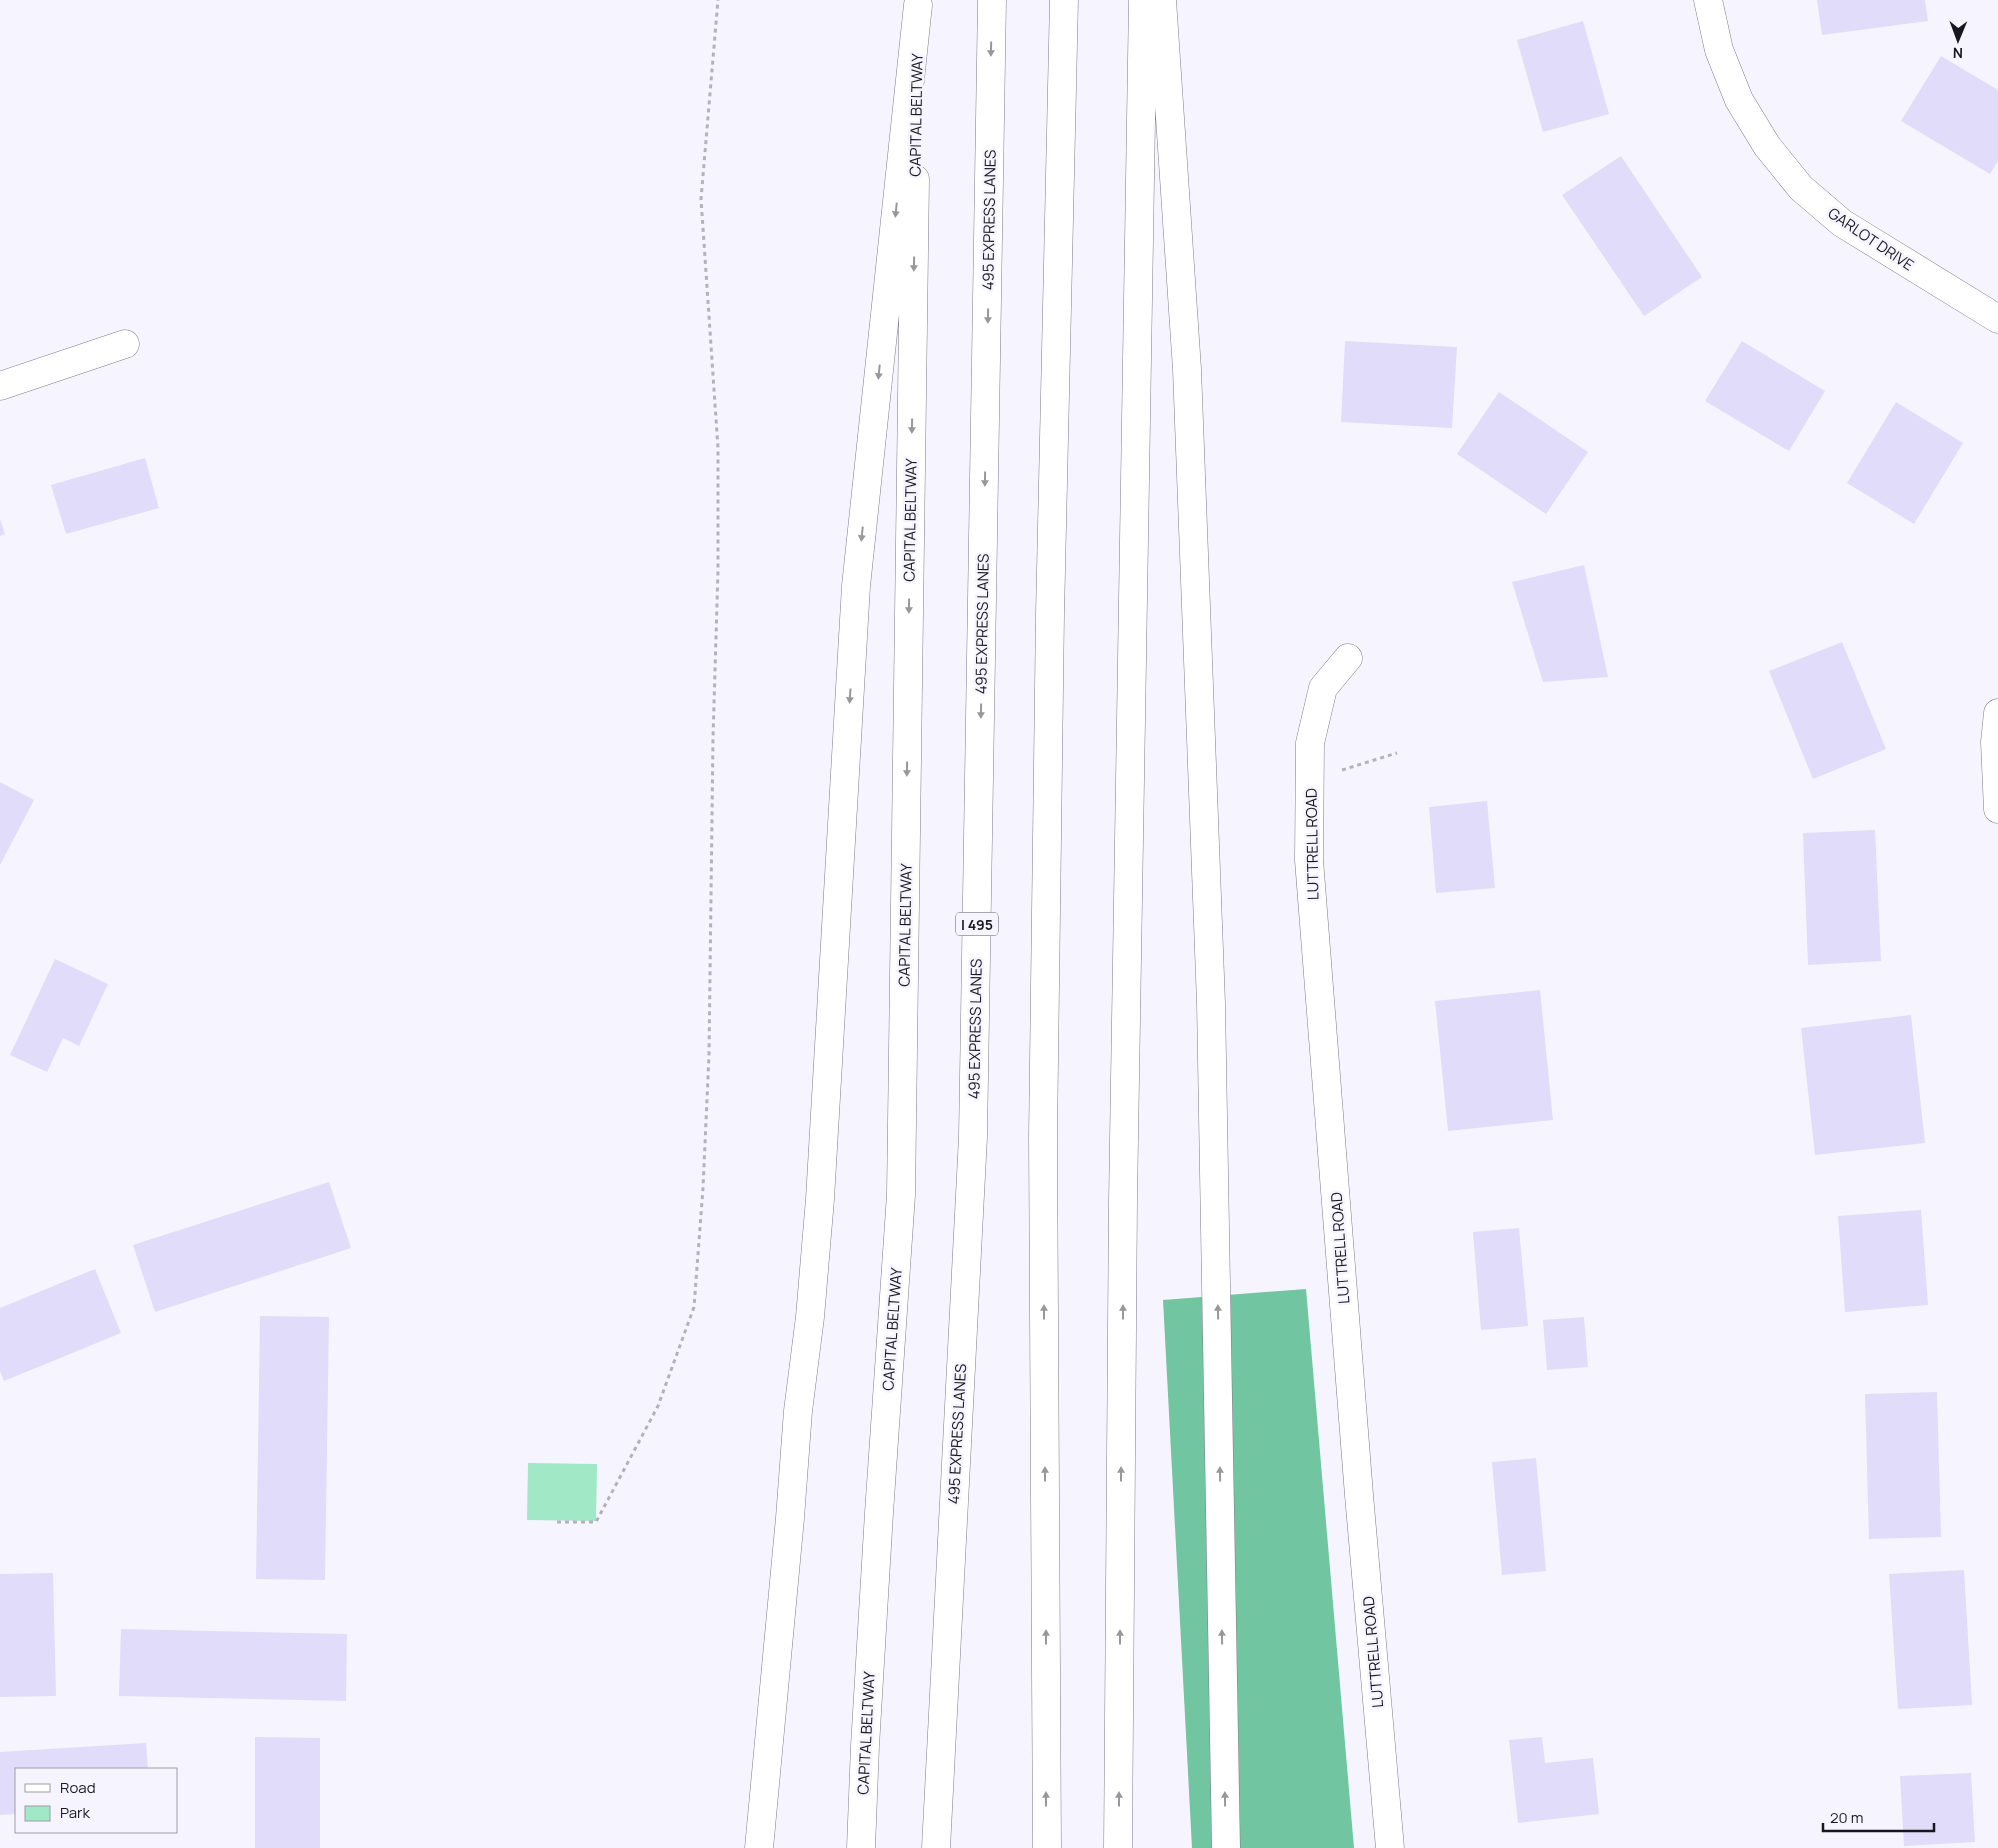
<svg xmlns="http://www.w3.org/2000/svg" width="1998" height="1848" viewBox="0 0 1998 1848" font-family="Manrope,sans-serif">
<rect width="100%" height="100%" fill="#f6f5ff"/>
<!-- green -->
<path fill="#a0e8c6" d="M528,1463L597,1464L596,1521L527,1520Z"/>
<!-- forest -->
<path fill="#71c5a0" d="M1306,1289L1354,1848H1192L1163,1300Z"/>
<!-- building -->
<path fill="#e0dcf9" d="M1817,0H1925L1928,21L1822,35Z
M1583,21L1609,114L1543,132L1517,40Z
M1941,56L1998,90V161L1990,174L1901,121Z
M1621,156L1702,277L1644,316L1562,195Z
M1345,341L1457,347L1452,428L1341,422Z
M1742,341L1825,391L1789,451L1705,401Z
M1499,392L1588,452L1546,514L1457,454Z
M1896,402L1963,443L1914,524L1847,483Z
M145,458L159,508L66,534L51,485Z
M0,519L5,534L0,536Z
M1584,565L1608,677L1543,682L1512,582Z
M1842,642L1886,749L1813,779L1769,671Z
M0,782L34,800L0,865Z
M1487,801L1495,888L1436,893L1429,807Z
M1875,830L1881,961L1808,965L1803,833Z
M55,959L108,984L79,1046L63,1038L47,1072L10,1055Z
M1540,990L1553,1120L1448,1131L1435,1001Z
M1911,1015L1925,1143L1815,1155L1801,1028Z
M329,1182L351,1248L155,1312L133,1245Z
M1921,1210L1928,1305L1845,1312L1838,1216Z
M1519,1228L1528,1326L1481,1330L1473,1232Z
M95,1269L121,1333L4,1381L0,1371V1308Z
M260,1316L329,1317L325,1580L256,1579Z
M1584,1317L1588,1367L1547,1370L1543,1320Z
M1937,1392L1941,1537L1869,1539L1865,1394Z
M1536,1458L1546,1571L1502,1575L1492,1462Z
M1964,1570L1972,1705L1898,1709L1889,1574Z
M53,1573L56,1696L0,1697V1574Z
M121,1629L347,1634L346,1701L119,1696Z
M255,1737L320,1738V1848H255Z
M1542,1737L1545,1763L1593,1758L1599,1814L1518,1823L1509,1740Z
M146,1743L148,1769H16V1814L0,1815V1752Z
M1971,1773L1975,1842L1904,1846L1900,1776Z"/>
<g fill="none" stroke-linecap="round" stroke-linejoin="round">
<defs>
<path id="street" d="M1708,0L1719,50L1739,100L1767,146L1801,188L1842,223L1998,319
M0,386L125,344
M1348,658L1323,688L1310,743L1309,860L1359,1495L1390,1848"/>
<path id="secondary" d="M1998,713L1995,742L1998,809"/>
<path id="highway" d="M1162,0L1187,369L1211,1003L1226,1848
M759,1848L790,1518L798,1411L810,1317L820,1199L856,586L918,5
M861,1848L865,1746L879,1513L901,1195L915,179
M936,1848L973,1137L992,0
M1047,1848L1043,1137L1050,614L1064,0
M1118,1848L1123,1200L1143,0"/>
</defs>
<!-- street casing -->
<use href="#street" stroke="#7d7c87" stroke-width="29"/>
<!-- secondary casing -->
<use href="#secondary" stroke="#7d7c87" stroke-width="29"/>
<!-- highway casing -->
<use href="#highway" stroke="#7d7c87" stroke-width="29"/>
<!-- path -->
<path stroke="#b3b2ba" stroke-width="3" stroke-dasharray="4 4" stroke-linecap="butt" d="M1342,770L1397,753
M557,1522H596L658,1406L694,1307L703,1188L709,1055L713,738L718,570V448L701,199L718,0"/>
<!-- street -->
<use href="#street" stroke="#fff" stroke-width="28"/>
<!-- secondary -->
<use href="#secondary" stroke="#fff" stroke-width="28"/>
<!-- highway -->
<use href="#highway" stroke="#fff" stroke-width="28"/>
</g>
<!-- one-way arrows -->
<defs><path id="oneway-solid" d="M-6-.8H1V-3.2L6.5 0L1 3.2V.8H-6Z" transform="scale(1.25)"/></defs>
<g fill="#989799">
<use href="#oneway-solid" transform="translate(991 49) rotate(91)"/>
<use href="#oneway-solid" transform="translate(896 210) rotate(96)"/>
<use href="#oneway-solid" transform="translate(914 264) rotate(91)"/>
<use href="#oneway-solid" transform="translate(988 316) rotate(91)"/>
<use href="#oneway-solid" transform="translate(879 372) rotate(96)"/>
<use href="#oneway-solid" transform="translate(912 426) rotate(91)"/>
<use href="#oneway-solid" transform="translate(985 479) rotate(91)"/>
<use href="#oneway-solid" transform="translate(862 534) rotate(96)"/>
<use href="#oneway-solid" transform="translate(909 606) rotate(91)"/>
<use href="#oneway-solid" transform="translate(850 696) rotate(94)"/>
<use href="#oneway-solid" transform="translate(981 711) rotate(91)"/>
<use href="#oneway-solid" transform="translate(907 769) rotate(91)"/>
<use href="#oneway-solid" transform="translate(1044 1312) rotate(-90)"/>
<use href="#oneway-solid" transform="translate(1123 1312) rotate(-90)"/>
<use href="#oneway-solid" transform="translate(1218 1312) rotate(-91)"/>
<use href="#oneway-solid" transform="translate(1045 1474) rotate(-90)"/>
<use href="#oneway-solid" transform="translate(1121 1474) rotate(-90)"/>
<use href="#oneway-solid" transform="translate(1220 1474) rotate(-91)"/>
<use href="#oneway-solid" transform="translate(1046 1637) rotate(-90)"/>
<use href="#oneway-solid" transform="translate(1120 1637) rotate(-90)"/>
<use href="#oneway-solid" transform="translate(1222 1637) rotate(-91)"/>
<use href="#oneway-solid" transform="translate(1046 1799) rotate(-90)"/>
<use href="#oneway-solid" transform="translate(1119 1799) rotate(-90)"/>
<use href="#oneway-solid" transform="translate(1225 1799) rotate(-91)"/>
</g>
<g text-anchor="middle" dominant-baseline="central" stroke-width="5" stroke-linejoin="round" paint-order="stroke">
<!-- shield labels -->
<rect fill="#f6f5ff" stroke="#5b5a61" stroke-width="1" x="956" y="912.5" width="42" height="23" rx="4"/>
<g font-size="14" font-weight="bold" fill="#19181d">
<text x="977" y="924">I 495</text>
</g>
<!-- street labels -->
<g font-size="15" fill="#19181d" stroke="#f6f5ff">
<text transform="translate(916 115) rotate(-89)">CAPITAL BELTWAY</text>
<text transform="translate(989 220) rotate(-89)">495 EXPRESS LANES</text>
<text transform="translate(1871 239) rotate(34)">GARLOT DRIVE</text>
<text transform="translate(910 520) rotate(-89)">CAPITAL BELTWAY</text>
<text transform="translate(982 624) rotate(-89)">495 EXPRESS LANES</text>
<text transform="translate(1312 844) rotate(-91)">LUTTRELL ROAD</text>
<text transform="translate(905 925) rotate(-89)">CAPITAL BELTWAY</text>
<text transform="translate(975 1029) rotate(-89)">495 EXPRESS LANES</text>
<text transform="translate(1340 1248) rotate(-94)">LUTTRELL ROAD</text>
<text transform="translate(892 1329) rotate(-86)">CAPITAL BELTWAY</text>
<text transform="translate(957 1434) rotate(-87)">495 EXPRESS LANES</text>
<text transform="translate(1373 1652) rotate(-95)">LUTTRELL ROAD</text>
<text transform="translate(866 1733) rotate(-87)">CAPITAL BELTWAY</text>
</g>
</g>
<!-- legend -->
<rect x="15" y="1768" width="162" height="65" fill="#f6f5ff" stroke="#9e9da5"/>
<rect x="25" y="1784" width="25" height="8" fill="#ffffff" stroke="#9e9da5"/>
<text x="60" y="1793" font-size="15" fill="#19181d">Road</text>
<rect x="25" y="1806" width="25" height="15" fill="#a0e8c6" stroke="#9e9da5"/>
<text x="60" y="1818" font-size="15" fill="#19181d">Park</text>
<!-- north arrow -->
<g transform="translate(1958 40) rotate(181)" stroke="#f6f5ff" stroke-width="4" paint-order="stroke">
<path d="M0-4L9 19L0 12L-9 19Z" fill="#19181d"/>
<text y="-8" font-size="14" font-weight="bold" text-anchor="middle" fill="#19181d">N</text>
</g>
<!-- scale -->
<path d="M1823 1823v8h111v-8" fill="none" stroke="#19181d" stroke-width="2.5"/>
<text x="1830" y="1823" font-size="15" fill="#19181d" stroke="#f6f5ff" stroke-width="4" paint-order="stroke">20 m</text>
</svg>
